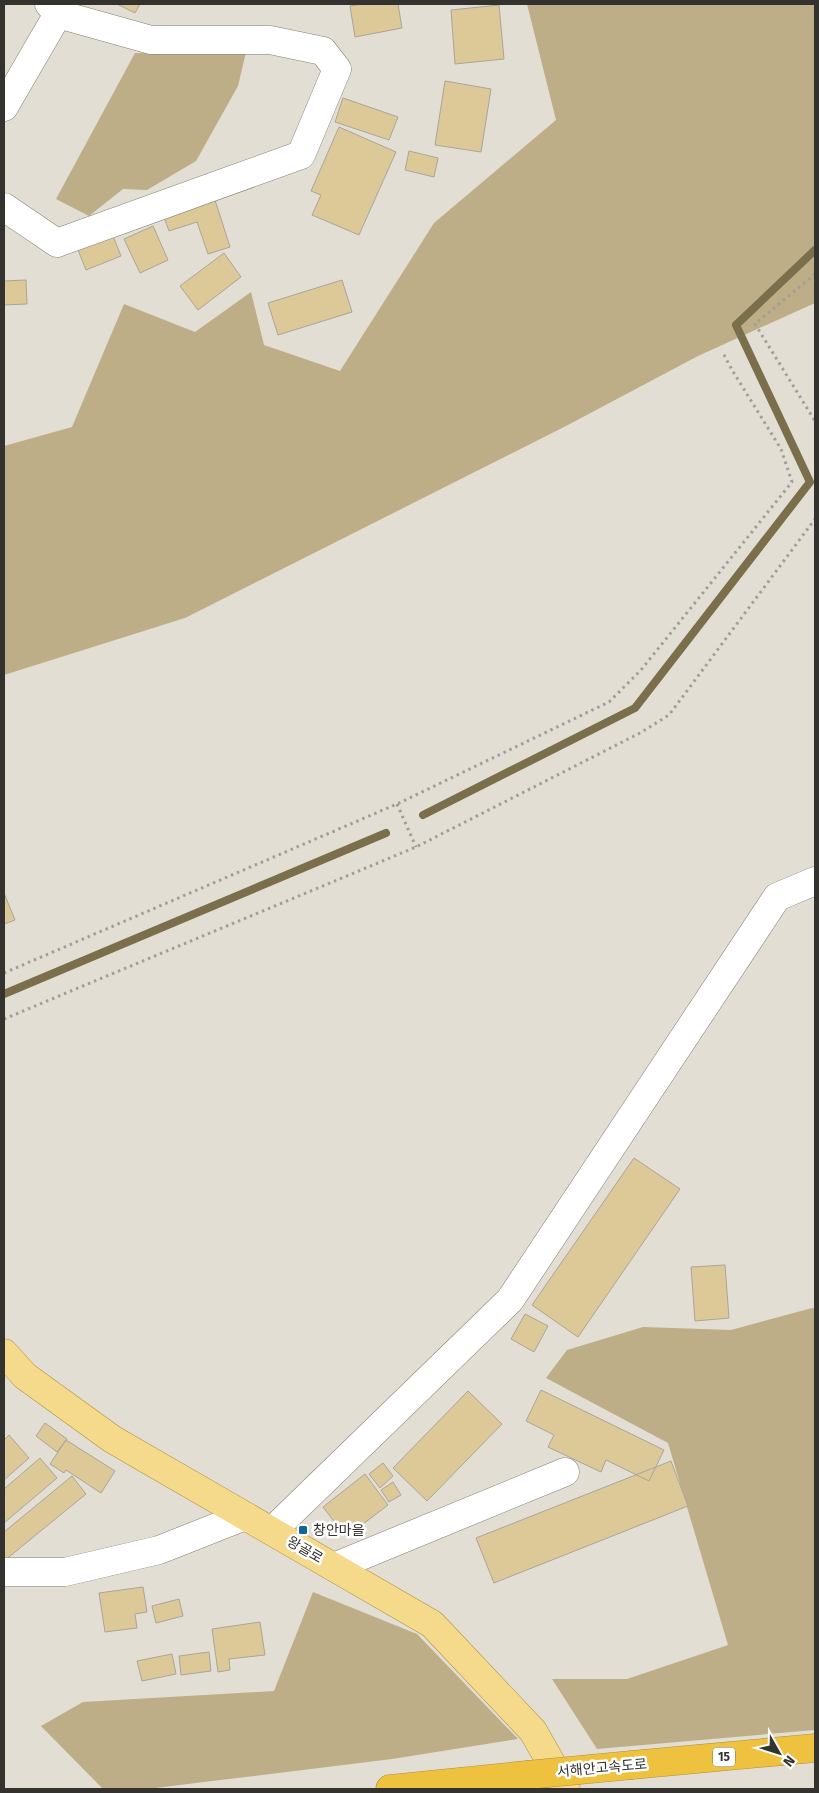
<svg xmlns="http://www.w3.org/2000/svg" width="819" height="1793" viewBox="0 0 819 1793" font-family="'Fira Sans','Noto Sans KR',sans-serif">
<rect width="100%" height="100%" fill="#e2ded4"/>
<!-- green -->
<path fill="#bdae87" d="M527,4H815V303L698,356L566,426L185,618L4,675V446L72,427L124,304L195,332L251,292L264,345L340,371L434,223L556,120Z
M246,52L238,86L196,161L147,190L123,189L89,216L56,199L135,53Z
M812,1308H815V1730L597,1749L552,1679H627L728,1645L668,1443L546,1378L567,1350L643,1327L731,1330Z
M313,1592L417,1634L518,1739L392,1759L147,1789H103L41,1726L83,1702L274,1691Z"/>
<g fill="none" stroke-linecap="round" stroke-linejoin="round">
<!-- stream -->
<path stroke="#7b6e4b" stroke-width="8" d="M423,815L635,708L810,482L736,325L815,250
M4,994L386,833"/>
</g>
<!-- building -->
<path fill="#ddc997" stroke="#a9a59b" d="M117,4H140L135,13Z
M363,4H398L402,28L355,37L350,6Z
M499,5L504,59L455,64L451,10Z
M445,81L491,89L481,152L435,145Z
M343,98L398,117L389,140L335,122Z
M339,127L396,152L359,235L312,215L321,195L311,191Z
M409,151L438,158L434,177L405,170Z
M215,200L230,247L208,254L197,222L169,231L164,217Z
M153,226L168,260L140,273L124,239Z
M113,236L121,256L86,270L78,250Z
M224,253L241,277L198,310L180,286Z
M26,280L27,304L4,305V281Z
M342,280L352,312L278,335L268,303Z
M4,893L15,920L4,924Z
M634,1158L680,1189L578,1337L532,1305Z
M725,1265L729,1318L695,1321L691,1267Z
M525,1314L548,1326L534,1352L511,1339Z
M541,1390L664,1450L649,1481L606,1460L601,1472L548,1447L554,1435L526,1421Z
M468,1391L502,1424L427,1501L393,1468Z
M45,1423L67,1439L57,1452L36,1436Z
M9,1435L29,1458L4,1480V1440Z
M66,1440L115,1471L101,1493L66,1470L64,1473L50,1464Z
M40,1458L57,1478L4,1523V1489Z
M671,1461L688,1506L494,1583L476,1538Z
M383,1463L393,1476L380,1488L369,1474Z
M365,1474L388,1505L346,1537L323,1507Z
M72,1476L86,1494L4,1561V1532Z
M393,1482L401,1495L389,1502L381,1490Z
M143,1587L147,1612L135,1614L137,1628L105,1632L99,1593Z
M179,1599L183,1616L156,1623L152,1606Z
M260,1622L265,1655L229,1659L230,1670L218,1672L212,1629Z
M209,1652L211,1671L181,1675L179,1656Z
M172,1654L176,1674L142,1681L137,1661Z"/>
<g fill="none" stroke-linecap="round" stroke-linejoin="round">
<defs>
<path id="minor" d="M4,107L58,14
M4,207L57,243L301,155L337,69L323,51L270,40H151L58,14L49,4
M272,1531L510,1300L777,897L815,881
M334,1567L565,1472
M4,1572H65L159,1550L245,1516"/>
<path id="major" d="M4,1353L25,1376L112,1439L432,1624L533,1731L566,1789"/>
<path id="highway" d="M632,1765L815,1748
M390,1789L527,1775"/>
</defs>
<!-- minor casing -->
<use href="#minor" stroke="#848076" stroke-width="29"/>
<!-- major casing -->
<use href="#major" stroke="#ad9039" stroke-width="29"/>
<!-- highway casing -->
<use href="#highway" stroke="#ad9039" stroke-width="29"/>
<!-- path -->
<path stroke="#a19e97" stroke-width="3" stroke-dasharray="2.5 4" stroke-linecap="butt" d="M815,274L755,324L815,421
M397,804L416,847
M4,973L397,804L609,702L641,670L792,482L781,449L732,370L723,353
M4,1019L416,847L640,733L669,715L815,519"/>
<!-- minor -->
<use href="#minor" stroke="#fff" stroke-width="28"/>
<!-- major -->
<use href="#major" stroke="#f5da8c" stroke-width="28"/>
<!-- highway -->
<use href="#highway" stroke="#eec23f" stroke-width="28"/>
<defs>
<path id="highway-bridge" d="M527,1775L632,1765"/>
</defs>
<!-- highway-bridge casing -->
<use href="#highway-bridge" stroke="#ad9039" stroke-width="29" stroke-linecap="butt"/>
<!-- highway-bridge -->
<use href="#highway-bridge" stroke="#eec23f" stroke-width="28"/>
</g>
<!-- markers -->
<rect fill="#0a6797" stroke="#fff" stroke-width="2" x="298" y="1525" width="10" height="10" rx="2.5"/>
<g text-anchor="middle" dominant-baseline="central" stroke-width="5" stroke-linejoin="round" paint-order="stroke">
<!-- shield labels -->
<rect fill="#fff" stroke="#70706d" stroke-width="1" x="713" y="1747.5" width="22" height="19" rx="4"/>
<g font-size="12" font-weight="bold" fill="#33322e">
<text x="724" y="1757">15</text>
</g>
<!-- poi labels -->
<g font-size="14" fill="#33322e" stroke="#fff" text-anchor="start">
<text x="313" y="1530">창안마을</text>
</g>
<!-- street labels -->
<g font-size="14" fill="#33322e" stroke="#fff">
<text transform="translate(305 1550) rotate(30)">왕골로</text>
<text transform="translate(602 1768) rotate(-5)">서해안고속도로</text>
</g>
</g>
<!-- border -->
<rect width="819" height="1793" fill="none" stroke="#33322e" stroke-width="10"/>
<!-- north arrow -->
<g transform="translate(779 1753) rotate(129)" stroke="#ffffff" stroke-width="4" paint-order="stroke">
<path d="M0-4L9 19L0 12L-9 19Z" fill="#33322e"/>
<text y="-8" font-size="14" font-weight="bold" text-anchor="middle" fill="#33322e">N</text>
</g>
</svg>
